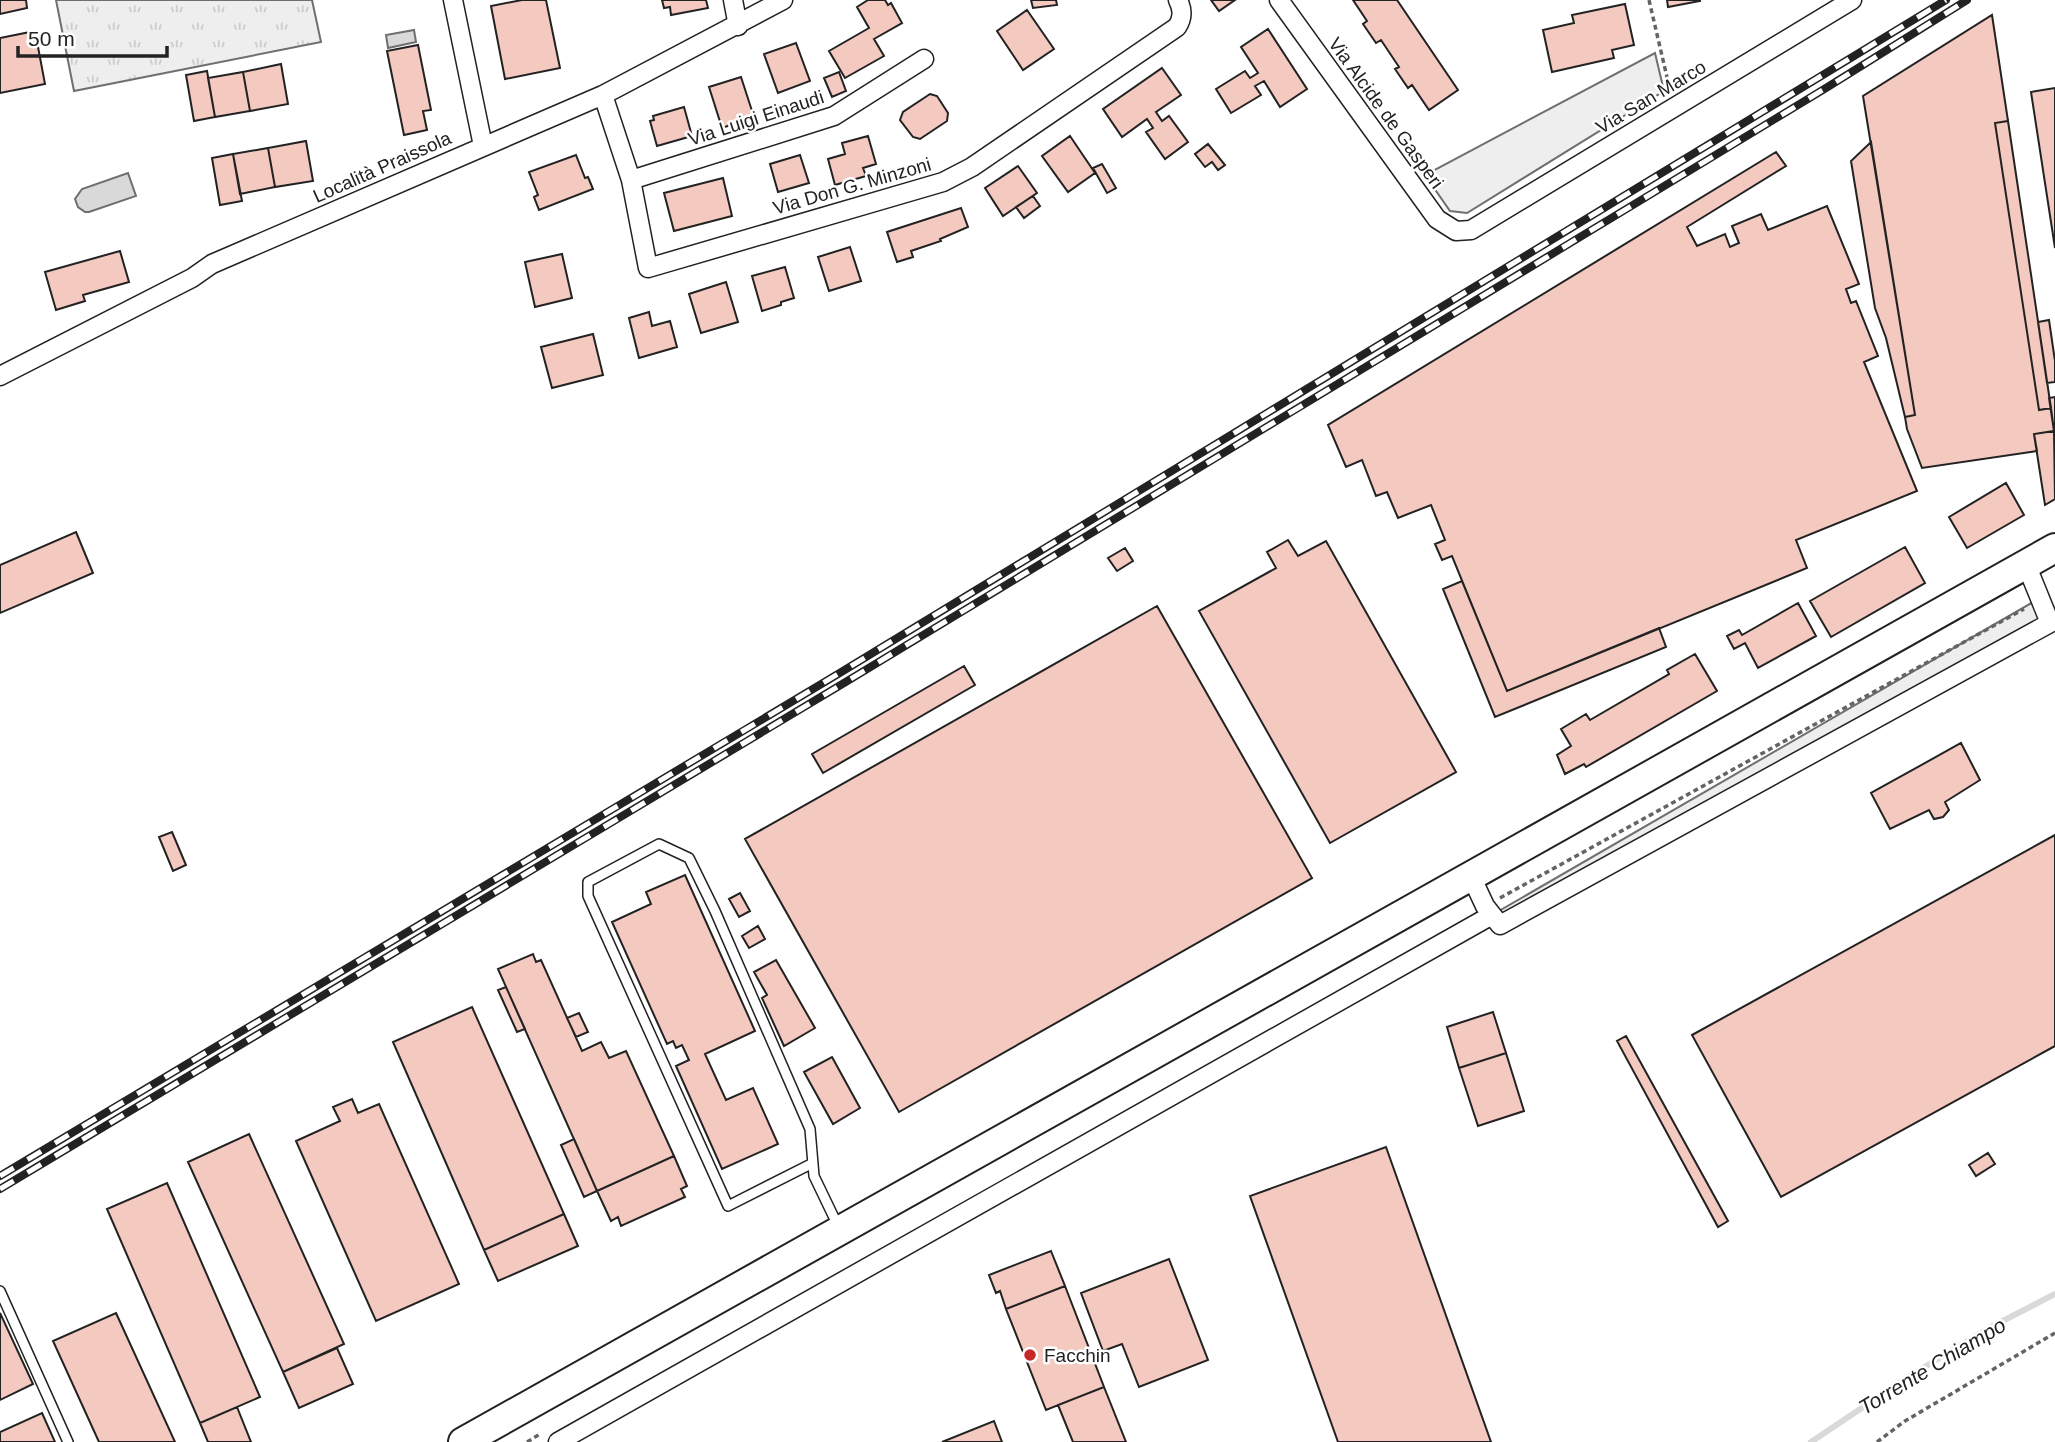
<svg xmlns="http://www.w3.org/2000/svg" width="2055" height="1442" viewBox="0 0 2055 1442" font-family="Helvetica,sans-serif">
<defs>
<pattern id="park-tufts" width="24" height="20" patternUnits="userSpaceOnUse" patternTransform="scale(1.75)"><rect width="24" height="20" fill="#eee"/><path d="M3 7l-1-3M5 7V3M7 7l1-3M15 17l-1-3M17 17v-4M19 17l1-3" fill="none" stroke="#ccc"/></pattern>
</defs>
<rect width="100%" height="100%" fill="#fff"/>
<!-- grass -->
<path fill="#eee" stroke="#6f6f6f" stroke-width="2" d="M1655,53L1664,91L1467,213L1450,211L1425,175Z
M2040,598L2050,623L1500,925L1492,915Z"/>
<!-- park -->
<path fill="url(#park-tufts)" stroke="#6f6f6f" stroke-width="2" d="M56,0H312L321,42L74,91Z"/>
<!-- water -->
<path fill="#d9d9d9" stroke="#6f6f6f" stroke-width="2" d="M414,30L416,42L388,48L386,35Z
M128,173L136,196L89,212H85L78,207L75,199L82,189Z"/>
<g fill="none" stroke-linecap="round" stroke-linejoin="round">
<!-- stream -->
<path stroke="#d9d9d9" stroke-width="6" d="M1811,1442L1908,1377L1989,1328L2055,1294"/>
</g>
<!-- building -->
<path fill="#f3c9c0" stroke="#222" stroke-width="2" d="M0,0H26L27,8L0,14Z
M522,0H546L560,68L505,79L491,6Z
M662,0H706L708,8L671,15L670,7L664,8Z
M868,0H885L888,5L891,3L902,23L874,39L884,56L845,78L829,51L869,28L857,7Z
M1031,0H1056L1057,5L1033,8Z
M1211,0H1235L1219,11Z
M1353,0H1397L1458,90L1429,110L1412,85L1408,88L1395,69L1399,67L1381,40L1376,43L1363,24L1367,21Z
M1667,0H1700V1L1668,7Z
M1625,4L1634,45L1612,50L1614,58L1552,72L1543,30L1574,23L1572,15Z
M1027,10L1054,49L1023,70L997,31Z
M1992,15L2008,121L1995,123L2039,410L2051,408L2054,431L2034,434L2037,451L1922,468L1907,429L1905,417L1915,415L1863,96Z
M1268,29L1307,89L1280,107L1264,81L1255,86L1261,95L1231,113L1216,89L1245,71L1250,78L1258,73L1241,47Z
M35,31L45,84L0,93V38Z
M796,43L810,81L778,93L764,54Z
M418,45L431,110L423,111L427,130L404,135L387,51Z
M281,64L288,104L250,111L243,72Z
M1162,68L1181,95L1156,112L1162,121L1169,116L1188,142L1165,159L1146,132L1153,128L1147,119L1122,137L1103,109Z
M207,71L215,117L194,121L186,75Z
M243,72L250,111L215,117L208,78Z
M839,72L846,91L832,97L824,78Z
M741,77L754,117L722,128L709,87Z
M2055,88V248L2031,92Z
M930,94L937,96L948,113L947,121L920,139L913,137L900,120L903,112Z
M684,107L692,136L657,146L650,121L654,120L653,116Z
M2008,121L2051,408L2039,410L1995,123Z
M868,136L876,164L863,168L866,176L835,185L828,159L845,154L842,143Z
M1070,136L1095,173L1068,192L1042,156Z
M306,141L313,181L275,187L268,148Z
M1871,142L1915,415L1905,417L1886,338L1875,308L1851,161Z
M1208,144L1225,165L1218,170L1212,162L1205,167L1195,154Z
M268,148L275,187L240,194L233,154Z
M1776,152L1786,166L1687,227L1697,246L1725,234L1730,247L1739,243L1732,226L1761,214L1768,230L1827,206L1859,284L1846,289L1851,303L1856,301L1878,356L1864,362L1917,491L1796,540L1807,568L1507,691L1452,556L1442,560L1435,544L1445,540L1431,505L1398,518L1387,492L1376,496L1362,460L1346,467L1328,425Z
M233,154L242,201L220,205L212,158Z
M576,155L585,178L588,177L593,189L539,210L534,197L538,195L529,172Z
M800,155L809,183L778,192L770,164Z
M1102,164L1116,188L1107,193L1093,168Z
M1018,166L1037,193L1003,216L985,188Z
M723,178L732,216L674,231L664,193Z
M1033,196L1040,206L1024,218L1016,207Z
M961,208L968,227L940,239L941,241L911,251L913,257L897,262L887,232Z
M850,247L861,281L829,291L818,257Z
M120,251L129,282L83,295L85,301L56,310L45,272Z
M562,254L572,298L535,307L525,262Z
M785,267L794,298L781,302V305L762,311L752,276Z
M726,282L738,322L701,333L689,294Z
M649,312L652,326L670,321L677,347L639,358L629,318Z
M2049,320L2055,361V382L2047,383L2038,322Z
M593,334L603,375L552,388L541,347Z
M2055,397V431H2054L2049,398Z
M2054,431L2055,499L2045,505L2034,434Z
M2006,483L2024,515L1967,548L1949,517Z
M76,532L93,573L0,613V565Z
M1288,540L1298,556L1326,541L1456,772L1330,843L1199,611L1276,568L1267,552Z
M1905,547L1925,583L1831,637L1810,601Z
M1125,548L1133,561L1117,571L1108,558Z
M1462,581L1507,691L1659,628L1666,647L1495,717L1443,589Z
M1798,603L1816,636L1758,668L1745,643L1734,649L1727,636L1739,630L1742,635Z
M1157,606L1312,878L899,1112L745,839Z
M1695,654L1717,691L1586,767L1584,764L1565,774L1557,755L1571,746L1561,729L1586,714L1590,720L1669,674L1667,670Z
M964,666L975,685L823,773L812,754Z
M1961,743L1980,780L1945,802L1949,810L1943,817L1934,819L1929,810L1890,829L1871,793Z
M172,832L186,865L173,871L159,837Z
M2055,835V1046L1781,1197L1692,1035Z
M685,875L755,1031L705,1054L726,1100L753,1088L778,1144L722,1169L676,1066L689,1060L682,1045L676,1048L673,1041L667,1044L612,922L651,904L646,892Z
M740,893L750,911L739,917L729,899Z
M758,926L765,939L749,948L742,936Z
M533,954L536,962L541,960L582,1051L601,1042L609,1058L626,1051L674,1156L597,1191L498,969Z
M776,960L815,1028L784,1046L762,998L767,995L754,972Z
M506,987L525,1029L517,1032L498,990Z
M472,1007L564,1214L484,1250L393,1042Z
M1493,1012L1506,1053L1459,1068L1447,1027Z
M579,1013L588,1032L576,1037L567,1018Z
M1626,1036L1728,1221L1718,1227L1617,1041Z
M1506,1053L1524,1111L1478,1126L1459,1068Z
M832,1057L860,1108L833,1124L804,1072Z
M352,1099L358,1113L379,1104L459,1284L376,1321L296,1141L340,1121L333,1107Z
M249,1134L344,1344L283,1372L188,1162Z
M574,1139L597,1191L584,1197L561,1145Z
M1386,1147L1491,1442H1338L1250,1196Z
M1988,1153L1995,1164L1976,1176L1969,1165Z
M674,1156L687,1186L681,1189L685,1197L621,1226L618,1217L611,1221L597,1191Z
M167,1183L260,1397L200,1423L107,1209Z
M564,1214L578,1246L498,1281L484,1250Z
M1051,1251L1065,1286L1006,1309L1000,1291L996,1293L989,1275Z
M1169,1259L1208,1360L1139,1387L1122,1344L1103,1351L1081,1293Z
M1065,1286L1104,1387L1046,1410L1006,1309Z
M0,1313L33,1384L0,1400Z
M116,1313L175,1442H99L53,1341Z
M337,1348L353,1384L299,1408L283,1372Z
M1104,1387L1126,1442H1073L1058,1405Z
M237,1407L251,1442H208L200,1423Z
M42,1413L55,1442H0V1432Z
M994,1421L1002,1442H942Z"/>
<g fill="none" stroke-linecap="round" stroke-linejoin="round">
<defs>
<path id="lane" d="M813,1163L728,1206L588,896V882L659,844L689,858L715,911L810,1129L814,1176L839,1228
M0,1291L68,1442"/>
<path id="street" d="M453,0L483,146
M733,0L738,26
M1279,0L1437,219L1456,231L1471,230L1852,0
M603,95L631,180L648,268L943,182L972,167L1177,27C1183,18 1183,10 1178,0
M631,180L834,116L924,59
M0,376L192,278L212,264L603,95L783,0
M1471,876L1485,906L1500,925L2050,623L2026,564
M558,1442L1492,915"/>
<path id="primary" d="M463,1442L2055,548"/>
</defs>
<!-- lane casing -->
<use href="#lane" stroke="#222" stroke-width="12"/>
<!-- street casing -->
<use href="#street" stroke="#222" stroke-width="21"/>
<!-- primary casing -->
<use href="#primary" stroke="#222" stroke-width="32"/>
<!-- path -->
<path stroke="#646464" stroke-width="3.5" stroke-dasharray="5 3.5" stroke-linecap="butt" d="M1649,0L1670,90
M1500,898L2024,609
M527,1442L540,1434
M1877,1442L1905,1421L2055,1333"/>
<!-- lane -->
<use href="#lane" stroke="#fff" stroke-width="9"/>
<!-- street -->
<use href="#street" stroke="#fff" stroke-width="18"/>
<!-- primary -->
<use href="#primary" stroke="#fff" stroke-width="28"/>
<defs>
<path id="rail" d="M0,1176L838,674L1946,0
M0,1189L844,683L1826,88L1967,0"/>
</defs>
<!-- rail casing -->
<use href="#rail" stroke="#222" stroke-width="8"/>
<!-- rail -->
<use href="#rail" stroke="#fff" stroke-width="5" stroke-dasharray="16" stroke-linecap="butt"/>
</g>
<!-- markers -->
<circle fill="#c62828" stroke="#fff" stroke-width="2.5" cx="1030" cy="1355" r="7"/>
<g text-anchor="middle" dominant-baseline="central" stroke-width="5" stroke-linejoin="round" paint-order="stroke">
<!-- street labels -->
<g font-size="19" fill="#222" stroke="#fff">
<text transform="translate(1651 97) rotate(-31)">Via San Marco</text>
<text transform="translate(1386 113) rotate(54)">Via Alcide de Gasperi</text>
<text transform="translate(756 118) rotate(-18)">Via Luigi Einaudi</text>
<text transform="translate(382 167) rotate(-24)">Località Praissola</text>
<text transform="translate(852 186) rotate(-16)">Via Don G. Minzoni</text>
</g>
<!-- poi labels -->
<g font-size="19" fill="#222" stroke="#fff" text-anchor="start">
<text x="1044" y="1355">Facchin</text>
</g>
<!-- water labels -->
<g font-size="21" font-style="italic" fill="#222" stroke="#fff">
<text transform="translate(1932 1366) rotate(-31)">Torrente Chiampo</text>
</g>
</g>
<!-- scale -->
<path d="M18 46v10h149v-10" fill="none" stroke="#222222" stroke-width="3.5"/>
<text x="28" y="46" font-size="21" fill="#222222" stroke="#ffffff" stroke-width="5" paint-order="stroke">50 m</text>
</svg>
